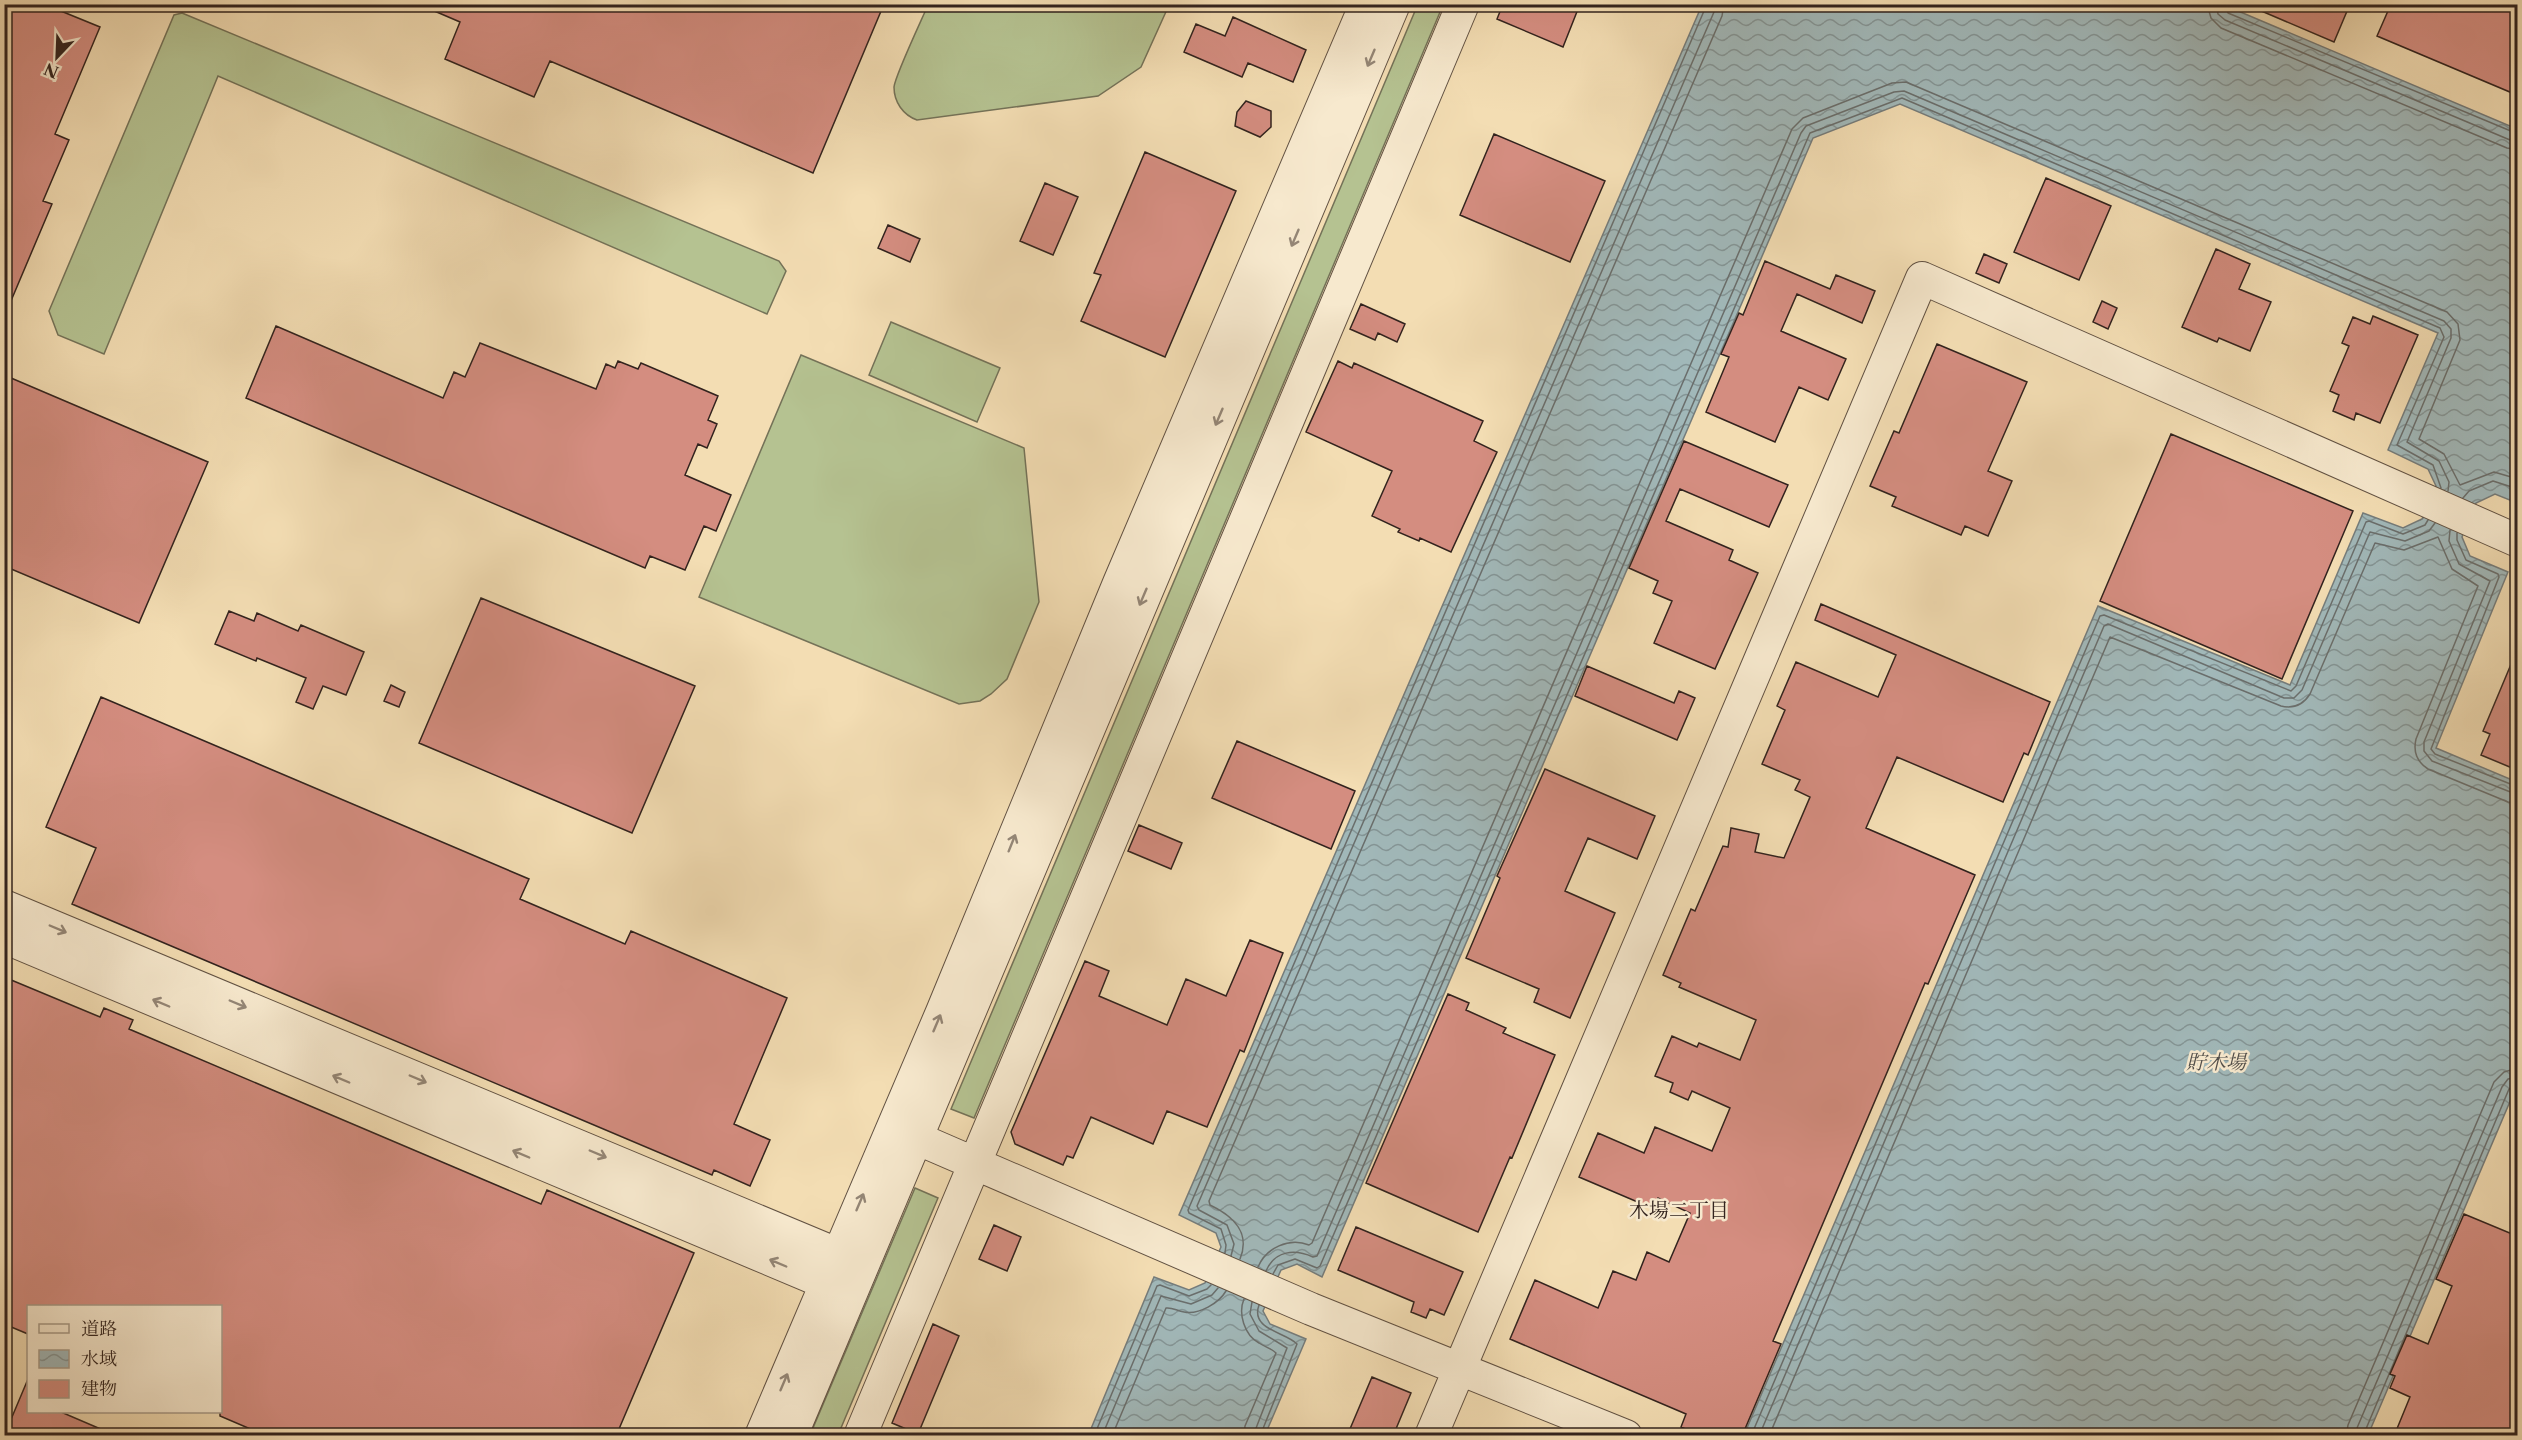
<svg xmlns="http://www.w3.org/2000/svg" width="2522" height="1440" viewBox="0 0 2522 1440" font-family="'Libre Caslon Text','Noto Serif JP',serif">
<defs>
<pattern id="water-waves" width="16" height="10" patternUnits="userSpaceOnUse" patternTransform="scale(1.5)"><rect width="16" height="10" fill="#a1b8b9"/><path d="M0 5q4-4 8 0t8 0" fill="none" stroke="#849596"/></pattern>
</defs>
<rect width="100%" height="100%" fill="#f3ddb3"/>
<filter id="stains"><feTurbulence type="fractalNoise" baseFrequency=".00333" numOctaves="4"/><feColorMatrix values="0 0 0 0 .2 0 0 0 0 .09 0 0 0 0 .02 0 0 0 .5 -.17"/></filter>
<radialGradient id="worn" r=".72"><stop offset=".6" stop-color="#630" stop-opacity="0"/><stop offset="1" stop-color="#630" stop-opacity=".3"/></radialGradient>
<!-- garden -->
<path fill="#b5c291" stroke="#747258" stroke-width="1.5" d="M1418,4L1443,5L974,1118L951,1109Z
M928,5V4L1169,5L1141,67L1098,96L917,120C903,115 894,102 894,87C895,76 922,19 928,5Z
M182,13L779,261L786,271L767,314L218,76L104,354L58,335L49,311L174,15Z
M891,322L1000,368L977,422L869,375Z
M801,355L1024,448L1039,602L1007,679L991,694L980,701L959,704L699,597Z
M915,1188L938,1198L838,1435H810Z"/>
<!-- water -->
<path fill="url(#water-waves)" stroke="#757c7b" stroke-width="1.5" d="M1702,5H2224L2517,129V503L2495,494L2476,503L2462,537L2470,556L2508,572L2436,748L2517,782V1085L2368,1435H1744L2098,606L2290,685L2363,513L2403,528L2422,519L2436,486L2428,469L2388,450L2438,333L1900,104L1813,138L1322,1277L1297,1264L1281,1270L1263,1311L1270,1324L1306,1339L1265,1435L1088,1436L1154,1277L1189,1290L1205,1283L1221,1247L1216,1233L1179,1215Z"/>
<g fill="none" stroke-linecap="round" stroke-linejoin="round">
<!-- shore -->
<path stroke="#6a6e6c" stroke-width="1.5" d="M2207,4L2211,18L2221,28L2507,148L2518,150
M2216,4L2218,14L2225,20L2510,140L2518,141
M2224,4L2228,13L2518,134
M2463,498L2469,491L2493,481L2518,489
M2450,530L2449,541L2459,564L2490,581L2424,742V751L2432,761L2518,795
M2457,533V540L2466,560L2498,574L2499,577L2431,749L2435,754L2518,787
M1225,1253L1226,1245L1221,1229L1189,1213L1188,1210L1707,4
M1231,1256L1234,1244L1227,1225L1199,1210L1197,1206L1714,12L1715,4
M1240,1259C1251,1232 1233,1216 1210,1205L1209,1201L1722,16L1724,4
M1258,1267C1266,1248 1289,1237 1309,1245L1312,1243L1792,129L1803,118L1892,83L1906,82L2447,312L2458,324L2460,340L2419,439L2444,454L2460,485L2494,472L2518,479
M1266,1271C1275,1250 1295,1249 1313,1257L1317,1256L1801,133L1806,126L1894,92L1904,91L2444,321L2451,329V338L2407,442L2439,461L2449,482L2448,491
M1273,1274L1278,1265L1295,1259L1317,1268L1320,1266L1810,133L1902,98L2440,328L2444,337L2397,445L2433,465L2441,488
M1252,1302L1250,1314L1259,1331L1287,1348L1253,1436
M1259,1305C1250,1330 1286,1332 1297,1344L1260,1436
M1094,1436L1157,1286L1160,1285L1189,1296L1207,1289L1211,1285
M1102,1436L1161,1296L1191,1304L1212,1295L1218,1288
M1112,1436L1166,1308C1172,1307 1177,1311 1184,1312C1199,1315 1219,1303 1226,1291
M1244,1436L1245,1426L1276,1353C1271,1348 1265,1347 1259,1343C1244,1335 1238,1313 1244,1299
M1751,1436L2100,616L2104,615L2291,691L2296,686L2366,522L2369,521L2403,534L2425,525L2428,520
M1759,1436L2104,626L2108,624L2284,698H2294L2302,690L2370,532L2405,541L2429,531L2435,523
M1769,1436L2110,637L2281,706C2294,709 2303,705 2310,694L2375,543L2404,550L2438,537L2452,569L2478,586L2416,739C2413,752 2417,762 2428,769L2508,802L2518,804
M2346,1436L2348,1425L2494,1082L2504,1072L2518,1068
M2355,1436L2357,1428L2502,1087L2508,1079L2518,1077
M2363,1436L2509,1089L2518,1085"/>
</g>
<!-- building -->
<path fill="#d48d80" stroke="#32231e" stroke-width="1.5" d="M4,4H58L56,9L100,27L55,134L69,140L43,201L52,204L5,315Z
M418,4H884L813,173L550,61L534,97L445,59L460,22Z
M1503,4H1580L1563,47L1497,19Z
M2245,4H2350L2334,42Z
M2391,4H2517V95L2377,36Z
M1233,17L1306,50L1293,82L1248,63L1242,77L1184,52L1196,24L1225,36Z
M1246,101L1271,111V127L1260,137L1235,126L1237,112Z
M1494,134L1605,181L1570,262L1460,215Z
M1145,152L1236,191L1165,357L1081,321L1101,275L1094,273Z
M2046,178L2111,206L2079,280L2014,252Z
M1045,183L1078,197L1053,255L1020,241Z
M888,225L920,239L910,262L878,248Z
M2216,249L2250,264L2239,289L2271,302L2250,351L2219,338L2217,342L2182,327Z
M1984,254L2007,264L1999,283L1976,273Z
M1765,261L1830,289L1836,275L1875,291L1862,323L1797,294L1781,331L1846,359L1828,400L1799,387L1775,442L1706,412L1729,357L1721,354L1739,313L1743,315Z
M2102,301L2117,308L2108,329L2093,322Z
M1361,304L1405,324L1397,342L1378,333L1375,340L1350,329Z
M2373,316L2418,335L2380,423L2356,413L2354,420L2333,411L2339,395L2330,391L2349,346L2342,343L2353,317L2370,324Z
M276,326L443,398L454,372L465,377L480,343L596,389L606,364L615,368L618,361L638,369L641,363L718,396L708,420L717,424L707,448L698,444L685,475L731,495L716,531L704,526L685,570L650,556L645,568L246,398Z
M1937,344L2027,382L1988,471L2012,481L1988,536L1965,526L1961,535L1892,506L1896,497L1870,486L1894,431L1899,433Z
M1338,361L1352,368L1354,363L1483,421L1474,441L1497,452L1451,552L1420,538L1419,541L1398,532L1400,529L1372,516L1392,471L1306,432Z
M4,375L208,462L139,623L4,566Z
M2171,434L2353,511L2282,679L2100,601Z
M1684,441L1788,485L1769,527L1680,489L1666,521L1733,550L1729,560L1758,573L1715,669L1654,643L1672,601L1653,593L1658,581L1629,568Z
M481,598L695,686L632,833L419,743Z
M1821,604L2050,702L2028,755L2024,753L2003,802L1897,757L1866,828L1975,875L1928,984L1925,983L1773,1341L1781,1344L1742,1436H1701L1681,1427L1686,1414L1510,1339L1535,1280L1598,1308L1613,1271L1636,1280L1647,1252L1669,1262L1690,1213L1658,1198L1654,1209L1579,1177L1598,1133L1644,1153L1655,1127L1712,1151L1730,1108L1692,1091L1688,1100L1670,1092L1673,1083L1655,1076L1672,1036L1697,1047L1699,1043L1740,1060L1756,1020L1679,987L1681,983L1663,975L1691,909L1695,911L1723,846L1728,847L1731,828L1759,834L1755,852L1784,858L1810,797L1795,790L1800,780L1762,764L1785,710L1777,706L1796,662L1878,697L1896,655L1815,620Z
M229,611L254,621L257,613L298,631L301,625L364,652L346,695L323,686L313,709L296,702L306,678L257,658L256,661L215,644Z
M2517,650V770L2481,755L2490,734L2483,731Z
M1587,666L1674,703L1679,691L1695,698L1677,740L1575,696Z
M391,685L405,692L399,707L384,701Z
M101,697L529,879L520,899L625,944L631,931L787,998L734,1124L770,1140L750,1186L714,1170L712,1175L72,904L96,848L46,827Z
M1237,741L1355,791L1331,849L1212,798Z
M1545,769L1655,816L1637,859L1588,838L1565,891L1615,913L1570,1018L1534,1002L1539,989L1466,958L1500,878L1497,876Z
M1139,825L1182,843L1171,869L1128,851Z
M1250,940L1283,953L1244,1052L1240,1050L1207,1127L1167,1111L1153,1144L1091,1117L1073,1158L1067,1156L1063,1165L1015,1144L1011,1132L1085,961L1109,971L1099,996L1167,1025L1186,979L1226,996Z
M4,977L100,1017L104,1008L133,1020L129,1029L541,1204L547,1190L694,1253L616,1436H267L220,1416V1306H28V1334L4,1324Z
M1448,994L1469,1003L1466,1010L1506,1028L1503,1033L1555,1055L1512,1158L1510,1157L1478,1232L1366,1183Z
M2464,1214L2517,1236V1436H2394L2410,1397L2390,1388L2395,1376L2390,1374L2407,1335L2428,1344L2452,1286L2436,1279Z
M994,1225L1021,1237L1007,1271L979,1259Z
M1356,1227L1463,1272L1444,1315L1430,1309L1426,1318L1411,1312L1414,1302L1338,1270Z
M933,1324L959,1336L918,1434L892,1423Z
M1372,1377L1411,1393L1393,1436H1347Z
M28,1379V1412H61L117,1436H4Z"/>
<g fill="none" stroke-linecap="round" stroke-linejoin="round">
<defs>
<path id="minor" d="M4,906L856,1262
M4,937L845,1291
M916,1138L1311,1309L1626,1436
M761,1436L942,1012L1119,583L1366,4
M791,1436L1394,4
M860,1436L1463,4
M1431,1436L1922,278L2518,541"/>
</defs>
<!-- minor casing -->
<use href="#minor" stroke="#625243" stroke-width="34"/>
<!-- minor -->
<use href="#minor" stroke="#f7e9ce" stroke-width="32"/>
</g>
<!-- one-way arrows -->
<defs><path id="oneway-shaft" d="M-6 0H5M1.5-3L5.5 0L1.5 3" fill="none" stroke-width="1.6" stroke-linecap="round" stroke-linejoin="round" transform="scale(1.5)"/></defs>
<g stroke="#948676">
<use href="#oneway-shaft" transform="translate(1371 58) rotate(113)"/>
<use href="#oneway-shaft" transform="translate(1295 238) rotate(113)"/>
<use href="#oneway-shaft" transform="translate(1219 417) rotate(113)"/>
<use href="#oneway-shaft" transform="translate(1143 597) rotate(113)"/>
<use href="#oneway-shaft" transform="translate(1012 843) rotate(-68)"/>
<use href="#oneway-shaft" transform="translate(58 929) rotate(23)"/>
<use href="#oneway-shaft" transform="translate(161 1003) rotate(-157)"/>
<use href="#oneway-shaft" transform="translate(238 1004) rotate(23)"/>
<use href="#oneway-shaft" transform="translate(937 1023) rotate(-67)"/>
<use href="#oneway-shaft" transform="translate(341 1079) rotate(-157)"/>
<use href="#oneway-shaft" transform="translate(418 1079) rotate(23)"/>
<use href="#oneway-shaft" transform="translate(521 1154) rotate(-157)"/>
<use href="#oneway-shaft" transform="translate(598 1154) rotate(23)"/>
<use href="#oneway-shaft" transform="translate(860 1202) rotate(-67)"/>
<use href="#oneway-shaft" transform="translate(778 1263) rotate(-157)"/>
<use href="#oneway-shaft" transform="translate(784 1382) rotate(-67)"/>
</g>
<g text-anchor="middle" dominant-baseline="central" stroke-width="5" stroke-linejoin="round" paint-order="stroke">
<!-- water labels -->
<g font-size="20" font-style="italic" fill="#53504c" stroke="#f7e9ce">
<text x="2216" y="1062">貯木場</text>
</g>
<!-- neighbourhood labels -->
<g font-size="20" fill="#32231e" stroke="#f7e9ce">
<text x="1679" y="1210">木場二丁目</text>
</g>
</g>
<!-- margin -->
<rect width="2522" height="1440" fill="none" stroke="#f3ddb3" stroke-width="24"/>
<rect x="6" y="6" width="2510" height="1428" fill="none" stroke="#32231e" stroke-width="3"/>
<rect x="12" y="12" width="2498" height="1416" fill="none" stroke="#32231e" stroke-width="1.5"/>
<!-- legend -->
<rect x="27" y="1305" width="195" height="108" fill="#f7e9ce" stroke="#a89a88" stroke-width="1.5"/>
<rect x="39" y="1324" width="30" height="9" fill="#f7e9ce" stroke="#a89a88" stroke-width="1.5"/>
<text x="81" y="1335" font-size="18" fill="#32231e">道路</text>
<rect x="39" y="1350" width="30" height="18" fill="url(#water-waves)" stroke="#a89a88" stroke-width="1.5"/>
<text x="81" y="1365" font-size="18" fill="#32231e">水域</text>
<rect x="39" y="1380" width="30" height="18" fill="#d48d80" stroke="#a89a88" stroke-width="1.5"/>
<text x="81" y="1395" font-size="18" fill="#32231e">建物</text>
<!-- north arrow -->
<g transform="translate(57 57) rotate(203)" stroke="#f7e9ce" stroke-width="4.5" paint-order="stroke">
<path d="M0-4.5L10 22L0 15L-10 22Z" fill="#32231e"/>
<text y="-9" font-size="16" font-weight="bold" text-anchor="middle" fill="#32231e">N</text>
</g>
<rect width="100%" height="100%" filter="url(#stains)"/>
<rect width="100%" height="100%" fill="url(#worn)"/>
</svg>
